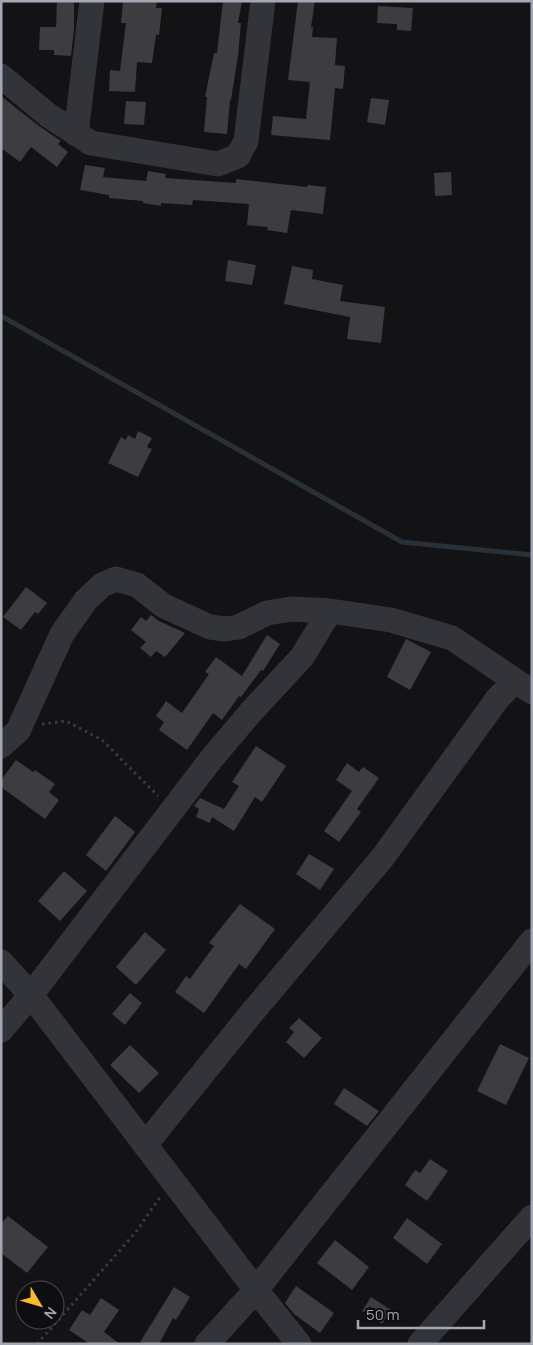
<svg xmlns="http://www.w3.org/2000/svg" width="533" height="1345" viewBox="0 0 533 1345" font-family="Manrope,sans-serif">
<rect width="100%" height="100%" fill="#131214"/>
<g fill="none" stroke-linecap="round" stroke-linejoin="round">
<!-- stream -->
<path stroke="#293038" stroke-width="5" d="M1,316L402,542L532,555"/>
</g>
<!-- building -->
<path fill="#3d3d41" d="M57,1L74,2V29L71,56L54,55V50H39L40,27H56Z
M123,1H157L156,8H162L159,35H156L152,63L137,62L135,92L109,91L110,70L120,71L126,23H121Z
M223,1H242L238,23H241L238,56L231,100H230L227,134L204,132L207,97H205L214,53H217Z
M298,1H315L311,27H313L312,37L337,38L335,65L345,66L343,89L335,88L330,140L271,135L273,116L306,119L310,82L288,80Z
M378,6L413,8L411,31L397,30V24L377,23Z
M1,96L39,126L61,141L58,144L68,152L57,167L31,147L20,162L1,148Z
M371,98L389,100L385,125L367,122Z
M126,101L146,102L144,125L124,124Z
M85,165L105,168L103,177L146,181L148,171L166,174L165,178L236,183V179L307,187L308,185L326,187L323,214L291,210L287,233L267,230L268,227L247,225L249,204L193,200L192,205L161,203V206L143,203V201L109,198V195L80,190Z
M451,172L452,195L435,196L434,173Z
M228,260L256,265L252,285L225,281Z
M292,266L313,270L312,279L343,285L340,301L385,307L381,343L347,339L350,317L284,304Z
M138,431L152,438L147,447L152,449L138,477L108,463L121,437L126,440L128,435L135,439Z
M26,587L47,603L38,614L35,612L21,630L3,617Z
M151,615L159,621L185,633L165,657L156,651L151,657L140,648L146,642L131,630L141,617L146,621Z
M267,635L280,644L263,671L261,670L241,697L239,696L222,720L213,713L187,750L159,730L164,722L156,716L166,701L182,713L209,674L205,672L216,657L242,676Z
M406,639L431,652L410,690L387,677Z
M256,746L286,766L262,802L255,797L234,831L212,817L210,823L196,817L199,809L194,806L200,798L224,809L239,786L232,782Z
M16,760L33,772L35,770L55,784L49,792L59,800L45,819L1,787V780Z
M347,763L359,772L363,767L379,778L357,809L361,812L339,842L324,831L352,791L336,780Z
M115,816L135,832L106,871L86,855Z
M309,854L334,869L320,890L296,874Z
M64,871L87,891L60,921L38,901Z
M240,904L275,929L246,969L239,964L204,1013L175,992L186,976L190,979L214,946L209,943Z
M145,932L166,950L136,985L116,967Z
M130,993L142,1003L125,1025L112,1014Z
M299,1018L322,1038L304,1058L286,1042L294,1032L289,1028Z
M500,1044L529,1058L506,1105L477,1091Z
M130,1045L159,1073L139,1093L110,1065Z
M344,1088L379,1111L367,1126L334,1104Z
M430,1159L448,1171L427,1201L405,1185L415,1170L420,1173Z
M8,1216L48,1247L27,1273L1,1253V1224Z
M407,1218L442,1244L427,1264L393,1238Z
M335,1240L369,1267L352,1290L317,1263Z
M296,1286L334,1313L320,1333L294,1314L285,1303Z
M174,1287L190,1297L176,1320L173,1318L159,1344H139Z
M371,1297L391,1310L382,1324L362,1311Z
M101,1298L119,1310L104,1332L120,1344H90L69,1330L82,1310L90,1315Z"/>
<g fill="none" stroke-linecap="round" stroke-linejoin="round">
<!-- path -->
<path stroke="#393b40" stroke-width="3" stroke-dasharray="2.5 4" stroke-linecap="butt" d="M42,724L66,721L102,740L158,796
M37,1344L136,1232L160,1197"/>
<!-- minor -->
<path stroke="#333439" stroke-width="25" d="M1,76L48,115L91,143L218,164L238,156L246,141L263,1
M76,134L92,1
M1,746L18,731L62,634L86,600L102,585L116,579L137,585L164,606L210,627L225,629L239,627L267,613L292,609L330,611L391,620L452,638L532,692
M1,962L31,995L256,1290L299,1344
M1,1030L31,995L212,758L250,713L302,657L330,611
M145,1145L250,1015L383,857L498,698L515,681
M207,1344L256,1290L532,941
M420,1344L532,1217"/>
</g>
<!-- border -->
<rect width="533" height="1345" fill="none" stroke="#a4a8b5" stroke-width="5"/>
<!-- north arrow -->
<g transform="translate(40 1305) rotate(128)"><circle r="24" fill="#0e0d0f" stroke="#4a4b51"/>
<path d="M0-4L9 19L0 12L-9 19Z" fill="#f7bc28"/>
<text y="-8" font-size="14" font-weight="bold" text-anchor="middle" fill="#a4a8b5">N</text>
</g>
<!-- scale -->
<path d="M358 1320v8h126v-8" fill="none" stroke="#a4a8b5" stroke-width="2.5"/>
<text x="366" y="1320" font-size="15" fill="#a4a8b5" stroke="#0e0d0f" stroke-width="4" paint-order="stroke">50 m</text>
</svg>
